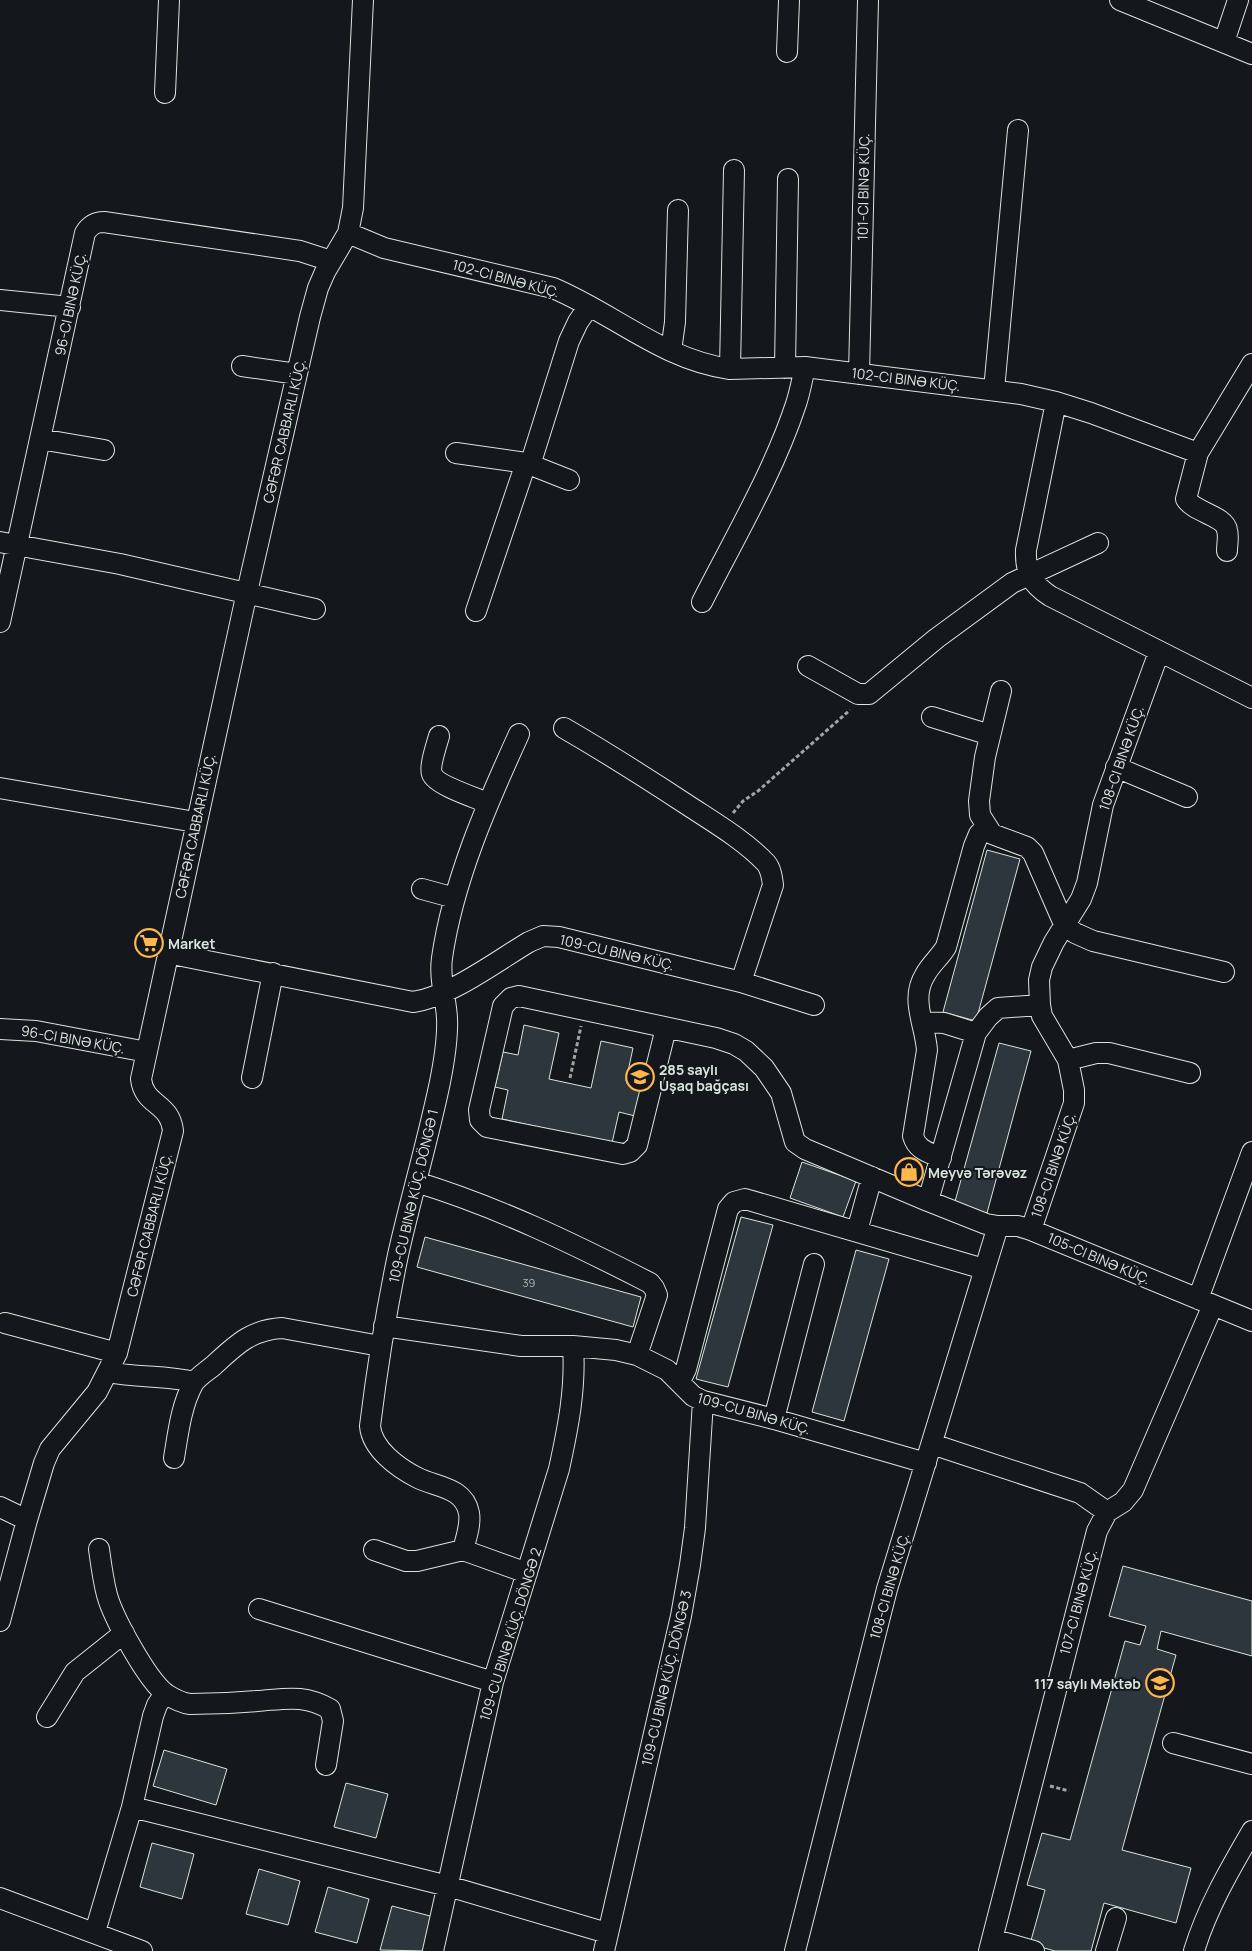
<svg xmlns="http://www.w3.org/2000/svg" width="1252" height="1951" viewBox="0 0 1252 1951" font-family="Manrope,sans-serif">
<rect width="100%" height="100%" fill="#14181c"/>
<!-- building -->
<path fill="#2c363c" stroke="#d8e6dc" d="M987,850L1020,859L976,1021L943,1012Z
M524,1025L559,1033L549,1079L591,1088L601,1041L633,1048L626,1081L642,1084L635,1116L619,1112L612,1143L502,1119L508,1090L495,1087L503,1052L518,1055Z
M999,1043L1031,1051L987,1213L954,1205Z
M802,1162L856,1181L843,1217L790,1198Z
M741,1217L773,1225L728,1387L696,1379Z
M425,1237L641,1297L633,1327L417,1267Z
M856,1250L889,1259L844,1421L812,1412Z
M1123,1566L1252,1601V1656L1161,1631L1157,1649L1176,1655L1122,1850L1191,1868L1176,1923L1104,1903L1091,1951H1055L1030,1944L1045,1890L1027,1885L1042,1833L1070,1840L1125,1641L1140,1645L1146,1626L1109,1616Z
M164,1750L227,1769L216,1805L153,1786Z
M346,1783L388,1794L376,1838L334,1827Z
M152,1843L194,1854L182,1899L140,1887Z
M259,1869L300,1881L288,1925L246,1914Z
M328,1887L369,1899L357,1943L315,1932Z
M392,1906L434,1917L425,1951L380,1950Z"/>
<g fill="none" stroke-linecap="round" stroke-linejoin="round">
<defs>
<path id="minor" d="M1120,0L1252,54
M1224,42L1238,0
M787,52L789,0
M165,93L169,0
M348,233L384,248L553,288C613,313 663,360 730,369L805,367L1021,394L1056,402L1026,550C1025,573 1032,584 1050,596L1252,698
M0,300L70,307
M671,351L675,322L678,210
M242,366L297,374
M785,368L788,179
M730,369L734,170
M859,374L868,0
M994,390L1018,130
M1056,402L1091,413L1198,453
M40,439L104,450
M456,453L526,463L569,480
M0,542L120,564L315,609
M1227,551C1227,544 1229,536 1227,530C1225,516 1194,512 1186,499L1198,453L1252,364
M702,602C734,539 774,471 796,404C800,392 802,380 805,367
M476,611L526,463L531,462L569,341L578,322L589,306
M0,622L85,233C90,225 95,222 104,222L300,251L331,261
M808,666L858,694H869L937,638L1012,583L1098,543
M1001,691L985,757L979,801L980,815L992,834L1027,847L1033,853L1064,924L1075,933L1093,941L1224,972
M932,717L990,735
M564,728C607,753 648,779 689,806C715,823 744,840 766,863C771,869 772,877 773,885L741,982
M519,734C487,804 453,881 442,958C439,979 446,998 447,1018C448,1039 444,1062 440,1082C428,1140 411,1197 398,1255C386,1312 377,1369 370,1426C372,1449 398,1468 418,1478C436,1487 464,1487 469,1513C471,1525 466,1538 463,1550L527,1573
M439,736C437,744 429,766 432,774C436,785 476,798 488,803
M1116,767L1187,797
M0,788L195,822
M422,889L455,898
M167,953L413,1002C449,997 497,961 529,942L543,936L559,937L741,982L814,1005
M922,1022L944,1023L976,1033
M666,1028L637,1145L630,1152L623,1154L487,1127L480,1120L479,1110L503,1006L511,998L519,996L716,1038L734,1044L746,1051L764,1068L781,1093L795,1142L805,1149L928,1201L986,1224L998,1226H1018L1031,1230L1252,1321
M0,1029L36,1031L147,1052
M1068,1060L1096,1053H1109L1190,1073
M252,1078L273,973
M941,1158C928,1152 917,1150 913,1136L927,1050C925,1024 910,999 925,975C930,965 940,957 946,947L974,846L979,834L986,827
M416,1182C498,1207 574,1244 650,1283L654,1288L657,1295L637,1355
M928,1201L976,1033L988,1017L998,1008L1040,1005
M1031,1230L1074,1103V1090L1068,1060L1042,1016L1040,1005L1039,980L1042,967L1054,942L1081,899L1087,883L1103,805L1159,652
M857,1231L872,1177
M1198,1299L1252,1152
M5,1323L117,1353
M384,1326L521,1346H573L616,1350L637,1355L667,1370L693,1396L703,1401L774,1419L926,1463
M109,1372C137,1378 166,1375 194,1382
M680,1381L686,1369L728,1209L734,1202L745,1199L984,1269
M774,1419L814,1264
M932,1444L1080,1493L1107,1512
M174,1458C178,1434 181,1406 193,1384C197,1377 207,1371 213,1366C236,1345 250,1330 282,1328L380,1346
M0,1507L27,1520
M99,1549C101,1564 103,1580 107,1595C113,1617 147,1680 166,1694C174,1699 181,1703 190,1704C213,1704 235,1703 257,1701C286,1699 303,1694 330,1709L333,1721L326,1765
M374,1550L406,1561H417L463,1550
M259,1609L493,1682
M0,1621L27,1520L44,1463L50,1449L97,1392L117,1353L173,1131C170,1102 144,1106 141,1079L247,592L310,317L318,288L325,272L348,233L353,208L363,0
M47,1717L75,1672L124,1633
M1173,1743L1252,1764
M132,1807L448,1886L607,1933
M0,1898L142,1951
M95,1932L132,1807L153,1716L157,1705L165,1693
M992,1939L1034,1951
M433,1951L493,1682L559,1469C568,1428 576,1388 573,1346
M604,1951L681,1616L690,1565L695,1528L703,1401
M795,1951L887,1589L998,1226
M989,1951L1097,1531L1107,1512L1123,1502L1133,1490L1213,1305
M1106,1951L1116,1918
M1194,1951C1207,1908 1230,1869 1252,1831"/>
</defs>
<!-- minor casing -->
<use href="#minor" stroke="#d8e6dc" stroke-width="22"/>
<!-- path -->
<path stroke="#9da8a2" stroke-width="3" stroke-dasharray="4 2.5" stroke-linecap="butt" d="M733,813L743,801L758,791L850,710
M570,1078L581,1026
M1050,1786L1069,1791"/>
<!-- minor -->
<use href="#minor" stroke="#14181c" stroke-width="20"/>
</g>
<!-- icons -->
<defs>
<symbol id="supermarket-ring" viewBox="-11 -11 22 22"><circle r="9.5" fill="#14181c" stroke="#ffb74d" stroke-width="1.5"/><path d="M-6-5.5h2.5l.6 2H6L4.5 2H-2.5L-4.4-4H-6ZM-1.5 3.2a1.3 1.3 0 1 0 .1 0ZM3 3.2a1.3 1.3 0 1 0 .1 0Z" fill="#ffb74d"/></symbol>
<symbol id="school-ring" viewBox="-11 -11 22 22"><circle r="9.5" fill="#14181c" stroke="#ffb74d" stroke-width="1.5"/><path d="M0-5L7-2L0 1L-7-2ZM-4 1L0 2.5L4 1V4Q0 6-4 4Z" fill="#ffb74d"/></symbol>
<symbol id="shop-ring" viewBox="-11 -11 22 22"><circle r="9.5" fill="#14181c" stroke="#ffb74d" stroke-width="1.5"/><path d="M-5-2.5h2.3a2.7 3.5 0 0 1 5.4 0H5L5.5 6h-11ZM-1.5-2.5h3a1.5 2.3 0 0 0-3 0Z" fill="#ffb74d"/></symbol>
</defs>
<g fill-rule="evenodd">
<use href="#supermarket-ring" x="133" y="927" width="32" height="32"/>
<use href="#school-ring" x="624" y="1061" width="32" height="32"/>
<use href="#shop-ring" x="893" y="1156" width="32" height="32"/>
<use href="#school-ring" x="1144" y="1667" width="32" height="32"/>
</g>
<g text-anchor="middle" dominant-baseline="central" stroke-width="4" stroke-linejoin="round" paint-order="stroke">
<!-- number labels -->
<g font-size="11" fill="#adbab4">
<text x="529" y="1282">39</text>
</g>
<!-- street labels -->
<g font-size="14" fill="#d8e6dc" stroke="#14181c">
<text transform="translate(863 187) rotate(-89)">101-CI BINƏ KÜÇ.</text>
<text transform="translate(506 278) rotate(15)">102-CI BINƏ KÜÇ.</text>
<text transform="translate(70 304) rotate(-78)">96-CI BINƏ KÜÇ.</text>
<text transform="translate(906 379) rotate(7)">102-CI BINƏ KÜÇ.</text>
<text transform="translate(284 431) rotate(-77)">CƏFƏR CABBARLI KÜÇ.</text>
<text transform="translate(1121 758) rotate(-71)">108-CI BINƏ KÜÇ.</text>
<text transform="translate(195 826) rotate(-78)">CƏFƏR CABBARLI KÜÇ.</text>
<text transform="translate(617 952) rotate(13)">109-CU BINƏ KÜÇ.</text>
<text transform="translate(73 1039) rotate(10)">96-CI BINƏ KÜÇ.</text>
<text transform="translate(1053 1165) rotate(-71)">108-CI BINƏ KÜÇ.</text>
<text transform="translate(413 1196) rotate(-77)">109-CU BINƏ KÜÇ. DÖNGƏ 1</text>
<text transform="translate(149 1225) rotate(-76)">CƏFƏR CABBARLI KÜÇ.</text>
<text transform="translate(1099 1258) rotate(23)">105-CI BINƏ KÜÇ.</text>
<text transform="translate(754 1413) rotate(16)">109-CU BINƏ KÜÇ.</text>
<text transform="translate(889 1586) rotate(-74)">108-CI BINƏ KÜÇ.</text>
<text transform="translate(1078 1602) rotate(-75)">107-CI BINƏ KÜÇ.</text>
<text transform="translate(510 1634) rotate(-73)">109-CU BINƏ KÜÇ. DÖNGƏ 2</text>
<text transform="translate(666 1678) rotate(-77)">109-CU BINƏ KÜÇ. DÖNGƏ 3</text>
</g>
<!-- poi labels -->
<g font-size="14" font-weight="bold" fill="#d8e6dc" stroke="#14181c" text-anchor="start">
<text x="168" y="943">Market</text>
<text x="659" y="1069">285 saylı<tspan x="659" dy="16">Uşaq bağçası</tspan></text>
<text x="928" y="1172">Meyvə Tərəvəz</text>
<text x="1141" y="1683" text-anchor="end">117 saylı Məktəb</text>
</g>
</g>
</svg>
